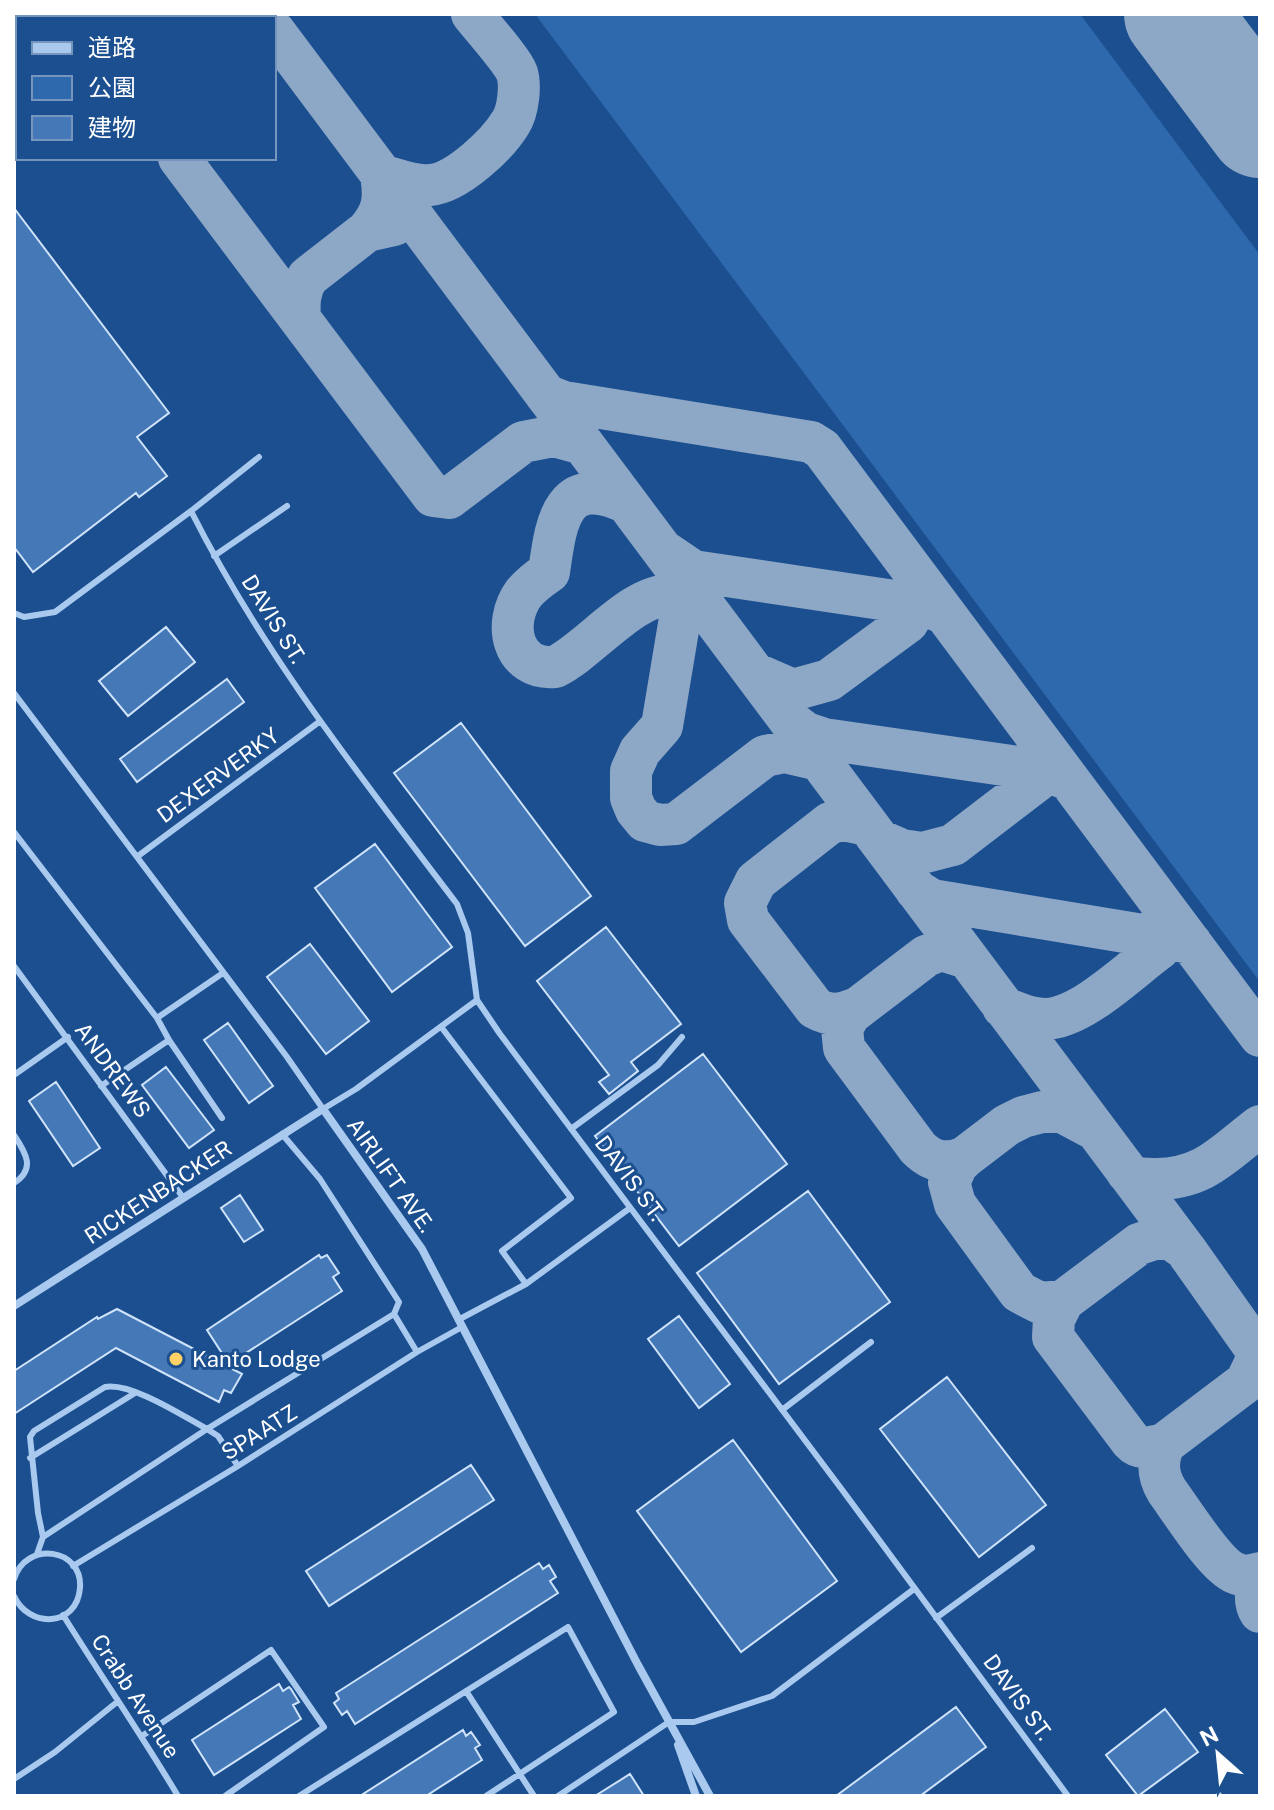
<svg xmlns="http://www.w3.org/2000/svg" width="1274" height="1810" viewBox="0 0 1274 1810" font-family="'Public Sans','Noto Sans JP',sans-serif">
<rect width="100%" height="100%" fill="#1b4f8f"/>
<!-- green -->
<path fill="#2e69ad" d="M535,14H1080L1260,255V982Z"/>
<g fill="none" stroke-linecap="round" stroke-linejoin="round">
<!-- taxiway -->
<path stroke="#8da7c7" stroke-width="42" d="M21,14L29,18
M135,18L140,14
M274,31L1185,1249L1260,1355
M179,158L433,496L449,498L523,442L554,436L583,444
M367,231C383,213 385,199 381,175C396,179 415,187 430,185C457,183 498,144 511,122C518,111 521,86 517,73C512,60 482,27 472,14
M300,319C299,304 299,290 308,277L367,231L394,225
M546,395L564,402L811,442L822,449L1260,1036
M627,503C561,472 556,523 549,572C540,578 531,585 524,593C502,623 512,671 555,667C590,650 633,593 672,595C682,596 693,601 702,604
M665,552L693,571L928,606L945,614
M679,573L683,600L662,726L640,751L631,771V798L636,810L645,821L660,825L676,824L765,756L785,752L815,759
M754,673L793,690L829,680L908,622L916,604L918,584
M790,721L806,733L824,739L1045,771L1067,779
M879,840L902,850L922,853L953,845L1038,780L1043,759L1041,752
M916,890L932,900L1191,943
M1003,1007C1017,1013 1031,1019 1046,1019C1082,1018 1130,970 1159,949L1164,932L1162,917
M854,1009C840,1015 829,1016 815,1008L748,920L745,903L756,881L830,823L843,820L867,825
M965,1157C946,1165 932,1162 918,1148L844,1048L842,1028L850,1014L926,956L941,950L967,958
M1127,1172C1136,1180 1144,1178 1156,1179C1204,1179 1223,1154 1260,1126
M1063,1301L1040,1303L1019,1292L955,1204L949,1182L957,1165L965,1157L1007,1125L1023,1117L1042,1112H1062L1094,1129
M1254,1347L1257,1359L1246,1382L1164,1444C1157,1461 1157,1475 1167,1491C1181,1510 1215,1565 1235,1573C1243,1577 1252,1575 1260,1573
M1164,1444C1152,1447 1140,1451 1131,1441L1053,1337L1054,1319L1063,1301L1139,1244L1157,1238L1172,1240L1185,1249
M1260,1581C1255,1589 1254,1603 1260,1612"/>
<!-- runway -->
<path stroke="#8da7c7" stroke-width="104" d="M1176,14L1260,126"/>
</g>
<!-- building -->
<path fill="#4478b7" stroke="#cfe3fa" stroke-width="2" d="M14,208L169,413L137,437L167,476L139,497L136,493L33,572L14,547Z
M166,627L195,662L128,716L99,681Z
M227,679L244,702L137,782L120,759Z
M461,723L591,896L525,946L394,773Z
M375,844L452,947L392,992L315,888Z
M606,927L681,1024L631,1062L638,1071L609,1094L599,1082L609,1075L537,981Z
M310,944L369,1021L326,1054L267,977Z
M228,1023L273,1086L249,1103L204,1040Z
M703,1054L787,1164L679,1246L595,1136Z
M166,1067L214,1130L189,1148L142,1085Z
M56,1082L100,1148L73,1166L29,1101Z
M808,1191L890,1302L779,1384L697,1273Z
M240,1195L263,1230L244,1242L221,1208Z
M319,1255L321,1258L327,1255L339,1273L333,1277L342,1291L229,1364L207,1330Z
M117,1309L242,1374L231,1393L224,1390L219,1402L116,1348L14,1414V1371L97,1317L98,1319Z
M679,1316L730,1384L699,1408L648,1339Z
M947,1377L1046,1505L979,1557L880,1429Z
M733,1440L837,1581L741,1652L637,1511Z
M471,1465L494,1500L329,1606L306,1571Z
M539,1563L543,1569L549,1565L556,1577L550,1581L558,1593L355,1724L347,1711L342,1715L334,1703L339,1699L336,1693Z
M279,1684L283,1691L289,1687L291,1689L299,1702L293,1705L301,1719L214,1775L192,1740Z
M956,1707L986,1747L920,1796H836Z
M1165,1709L1198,1752L1138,1796L1106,1755Z
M463,1730L466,1736L471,1732L480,1745L475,1748L482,1760L426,1796H360Z
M630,1774L644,1796H595Z"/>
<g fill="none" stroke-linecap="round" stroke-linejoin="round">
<!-- service -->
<path stroke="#a9c9ee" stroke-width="6" d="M191,511C263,654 361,777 457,904L468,933L477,1000L500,1034L843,1491L1068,1796
M214,556L287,506
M14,613L24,617L55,612L191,511L259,457
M14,693L287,1057L323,1109L356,1089L477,1000
M14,832L157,1018L169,1040L222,1118
M138,856L319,722
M14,966L182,1196
M157,1018L223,973
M442,1028L571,1198L502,1251L526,1284
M14,1075L68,1037
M101,1086L169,1040
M571,1129L658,1065L682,1037
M282,1134L320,1179L399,1302L394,1314
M14,1135C26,1153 36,1169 14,1183
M458,1320L526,1284L630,1208
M782,1410L871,1342
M30,1458L135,1393
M43,1537L207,1429L394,1314L417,1352
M37,1554L43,1537L38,1513L30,1437L34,1431L105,1387C131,1382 183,1416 207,1429L218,1436L238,1466
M73,1566L238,1466L417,1352L462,1327
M14,1579C26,1540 83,1548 80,1588C77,1627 29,1629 14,1596
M63,1615C101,1676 141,1734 178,1796
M936,1618L1032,1548
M466,1691L534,1796
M142,1736L271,1650L324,1727L225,1796
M14,1779L55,1752L117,1702
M299,1796L568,1627L614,1712L486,1796
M558,1796L669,1722H694L772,1696L914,1589
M1218,1796L1219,1795"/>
<!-- minor -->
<path stroke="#a9c9ee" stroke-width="8" d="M14,1306L323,1109L422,1249L638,1665L710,1796
M678,1745L696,1796"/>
</g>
<!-- markers -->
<circle fill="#ffd166" stroke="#1b4f8f" stroke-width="3" cx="176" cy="1359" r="8"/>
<g text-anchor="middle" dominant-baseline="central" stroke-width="6" stroke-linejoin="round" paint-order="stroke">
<!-- street labels -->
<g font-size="22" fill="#fff" stroke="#1b4f8f">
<text transform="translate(274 619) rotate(58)">DAVIS ST.</text>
<text transform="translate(218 775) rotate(-36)">DEXERVERKY</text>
<text transform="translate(113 1070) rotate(54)">ANDREWS</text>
<text transform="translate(391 1175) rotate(55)">AIRLIFT AVE.</text>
<text transform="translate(630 1178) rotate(53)">DAVIS ST.</text>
<text transform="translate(158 1192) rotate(-33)">RICKENBACKER</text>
<text transform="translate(259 1432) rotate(-32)">SPAATZ</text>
<text transform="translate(136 1696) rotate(57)">Crabb Avenue</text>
<text transform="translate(1018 1697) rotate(54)">DAVIS ST.</text>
</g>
<!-- poi labels -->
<g font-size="22" fill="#fff" stroke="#1b4f8f" text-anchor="start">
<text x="192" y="1359">Kanto Lodge</text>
</g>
</g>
<!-- border -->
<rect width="1274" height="1810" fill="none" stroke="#ffffff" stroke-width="32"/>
<!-- legend -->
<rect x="16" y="16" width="260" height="144" fill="#1b4f8f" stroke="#7695bc" stroke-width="2"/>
<rect x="32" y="42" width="40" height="12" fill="#a9c9ee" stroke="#7695bc" stroke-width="2"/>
<text x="88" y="56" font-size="24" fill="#ffffff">道路</text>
<rect x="32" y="76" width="40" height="24" fill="#2e69ad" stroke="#7695bc" stroke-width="2"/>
<text x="88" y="96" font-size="24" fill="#ffffff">公園</text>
<rect x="32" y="116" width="40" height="24" fill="#4478b7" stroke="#7695bc" stroke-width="2"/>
<text x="88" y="136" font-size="24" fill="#ffffff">建物</text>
<!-- north arrow -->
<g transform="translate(1218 1754) rotate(333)" stroke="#1b4f8f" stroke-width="6" paint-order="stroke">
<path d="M0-6L14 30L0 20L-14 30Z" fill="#ffffff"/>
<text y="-12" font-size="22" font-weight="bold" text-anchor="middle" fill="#ffffff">N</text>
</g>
</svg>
